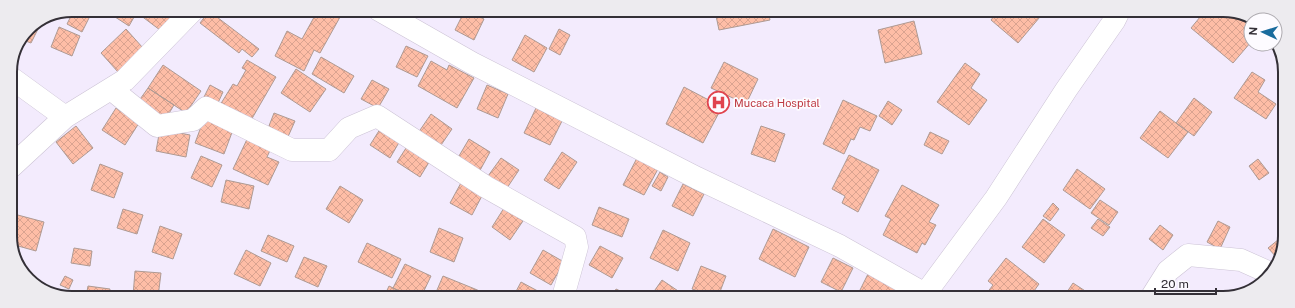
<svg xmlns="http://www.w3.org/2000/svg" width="1295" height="308" viewBox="0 0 1295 308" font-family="'Public Sans',sans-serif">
<defs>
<pattern id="building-cross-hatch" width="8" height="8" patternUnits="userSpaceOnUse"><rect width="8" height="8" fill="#febda6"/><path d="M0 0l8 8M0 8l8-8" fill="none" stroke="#daa390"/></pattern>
</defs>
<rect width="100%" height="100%" fill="#f3ebfd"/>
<!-- building -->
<path fill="url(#building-cross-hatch)" stroke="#ae9a93" d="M74,10H82L91,14L82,32L67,24Z
M115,10H138L129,26L112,15Z
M144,10H181L164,33L140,15Z
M318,10H344L320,53L314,50L304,71L275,56L287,31L302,39Z
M465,10L484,19L474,40L455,30Z
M209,11L259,49L252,57L242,49L239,53L200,23Z
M715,11H768L770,20L719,30Z
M998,11H1045L1018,43L991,20Z
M1205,11H1235L1252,20L1251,42L1233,63L1191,28Z
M914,21L922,54L885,63L878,30Z
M41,23L31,43L23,40L28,28Z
M59,27L80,36L72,56L51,47Z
M126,29L143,48L118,72L101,53Z
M559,29L570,35L560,55L549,49Z
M525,35L547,48L534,72L512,60Z
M406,46L428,56L417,77L396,67Z
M321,57L354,76L344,93L312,74Z
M247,60L276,77L250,122L220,105L233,84L237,86L246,70L242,68Z
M431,61L447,70L449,65L474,78L457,108L418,86Z
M724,62L758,79L746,104L711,88Z
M965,63L980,74L971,88L987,100L969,125L937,102Z
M163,65L201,91L186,113L148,88Z
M296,69L326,89L310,112L281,93Z
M1252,72L1265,80L1258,92L1276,104L1266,119L1234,98Z
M372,80L389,89L378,108L361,99Z
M210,85L223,92L217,105L203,99Z
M487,85L508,94L498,118L477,109Z
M684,87L722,107L703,143L666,124Z
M10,88L17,93L10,103Z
M148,88L174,105L165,120L138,102Z
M1194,98L1212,112L1194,136L1176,123Z
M843,100L877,116L870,131L860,127L854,140L851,139L844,154L823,144Z
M888,101L902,110L892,125L879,116Z
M116,108L139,123L125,145L102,130Z
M536,108L562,121L550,145L524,133Z
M1160,111L1188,132L1168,158L1140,138Z
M274,113L295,121L287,139L267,131Z
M431,114L452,129L439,148L418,133Z
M205,116L234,127L224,154L195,143Z
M76,126L93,148L73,164L56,142Z
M382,126L401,139L390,158L370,145Z
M761,126L785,134L775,162L751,154Z
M160,129L190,135L186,157L156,151Z
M930,132L949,141L942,154L924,145Z
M249,135L272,146L267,157L279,162L268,185L233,169Z
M469,139L490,152L478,174L456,161Z
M408,145L431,159L420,177L397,162Z
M562,152L577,162L559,189L544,180Z
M849,155L879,170L858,212L842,203L845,196L832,189Z
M201,156L222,165L212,187L191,178Z
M501,158L519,170L507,188L488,176Z
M637,158L658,169L644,195L623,185Z
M1258,159L1269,173L1259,180L1249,166Z
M100,164L123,173L114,198L91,190Z
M1077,169L1105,189L1090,209L1063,190Z
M660,172L668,177L661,191L652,186Z
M226,180L254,186L249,209L221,202Z
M462,181L484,192L472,215L450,203Z
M683,184L704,194L693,216L672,206Z
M902,185L939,205L929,222L936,225L925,245L922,243L917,253L883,235L891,219L885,216Z
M340,186L363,200L349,223L326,209Z
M1100,200L1118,212L1109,225L1091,213Z
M1053,203L1059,209L1050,221L1043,216Z
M599,207L629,219L622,237L592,225Z
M504,208L523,221L510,240L492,227Z
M123,209L143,215L137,234L117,228Z
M14,214L44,222L36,251L11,244V224Z
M1043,219L1065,235L1044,263L1022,247Z
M1098,219L1110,227L1103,236L1091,228Z
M1218,221L1230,227L1220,249L1207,242Z
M1160,225L1173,235L1163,250L1149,239Z
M160,226L182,234L173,259L152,252Z
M439,228L463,238L454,262L430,252Z
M773,229L809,247L795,277L759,259Z
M663,230L690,243L678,271L650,258Z
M268,235L294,246L287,262L261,251Z
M1284,235V248L1278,259L1268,248Z
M367,243L401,259L392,278L358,262Z
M600,246L623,258L612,278L589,265Z
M74,248L92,251L90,266L71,263Z
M246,250L271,263L260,286L234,274Z
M543,250L564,262L551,285L530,273Z
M304,257L327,266L318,287L295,277Z
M833,258L853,268L841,292L821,282Z
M1006,258L1039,284L1029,298H991L986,294L993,285L988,281Z
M405,264L431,276L421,297H412L393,288Z
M701,266L726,276L718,297H714L692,289Z
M135,271L161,273L158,297L133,296Z
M868,274L895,289L891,298H856Z
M65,276L73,280L69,289L60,285Z
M443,276L475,289L472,297H434Z
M662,280L687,297H650Z
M521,282L549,297H513Z
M1073,283L1093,296L1092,298H1063Z
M88,286L110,289L109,297H86Z
M389,286L410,296L409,297H384Z
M475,289L493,297H472Z
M616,289L633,297H612Z"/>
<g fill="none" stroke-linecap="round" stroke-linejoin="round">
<defs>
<path id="street" d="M379,10L472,63L697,178L840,246L932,298
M10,77L65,117
M111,89L157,126L193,120L206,108L292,150H329L349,128L377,116L486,187L575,237L577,247L563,297
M11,167L65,117L125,80L193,10
M925,294L996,198L1066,90L1114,21L1119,11
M1151,298L1168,271L1188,255L1241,260L1270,273"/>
</defs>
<!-- street casing -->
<use href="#street" stroke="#ccc3d5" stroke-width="23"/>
<!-- street -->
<use href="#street" stroke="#fff" stroke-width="22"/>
</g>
<!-- icons -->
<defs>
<symbol id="hospital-ring" viewBox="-11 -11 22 22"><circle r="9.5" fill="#fdfbff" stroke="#e0444e" stroke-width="1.5"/><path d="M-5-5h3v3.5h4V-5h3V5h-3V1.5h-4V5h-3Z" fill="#e0444e"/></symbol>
</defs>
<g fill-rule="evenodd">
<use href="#hospital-ring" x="706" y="90" width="25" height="25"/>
</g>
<g text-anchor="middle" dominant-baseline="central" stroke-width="3.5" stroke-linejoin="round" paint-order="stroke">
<!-- health labels -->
<g font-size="11" fill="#be3a42" stroke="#fdfbff" text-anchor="start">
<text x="734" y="103">Mucaca Hospital</text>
</g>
</g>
<!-- crop -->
<path d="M0 0H1295V308H0ZM72 17H1223A55 55 0 0 1 1278 72V236A55 55 0 0 1 1223 291H72A55 55 0 0 1 17 236V72A55 55 0 0 1 72 17Z" fill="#edebef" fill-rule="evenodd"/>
<path fill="none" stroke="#343037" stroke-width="2" d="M72 17H1223A55 55 0 0 1 1278 72V236A55 55 0 0 1 1223 291H72A55 55 0 0 1 17 236V72A55 55 0 0 1 72 17Z"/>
<!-- north arrow -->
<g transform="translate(1263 32) rotate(274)"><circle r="19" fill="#fdfbff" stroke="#adaaaf"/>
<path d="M0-3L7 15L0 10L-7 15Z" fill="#196b9d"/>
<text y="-6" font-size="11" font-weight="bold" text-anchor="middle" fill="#343037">N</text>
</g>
<!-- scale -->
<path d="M1155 288v6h61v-6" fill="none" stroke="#343037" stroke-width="2"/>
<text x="1161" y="288" font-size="12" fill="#343037" stroke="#fdfbff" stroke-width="3" paint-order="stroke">20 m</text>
</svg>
